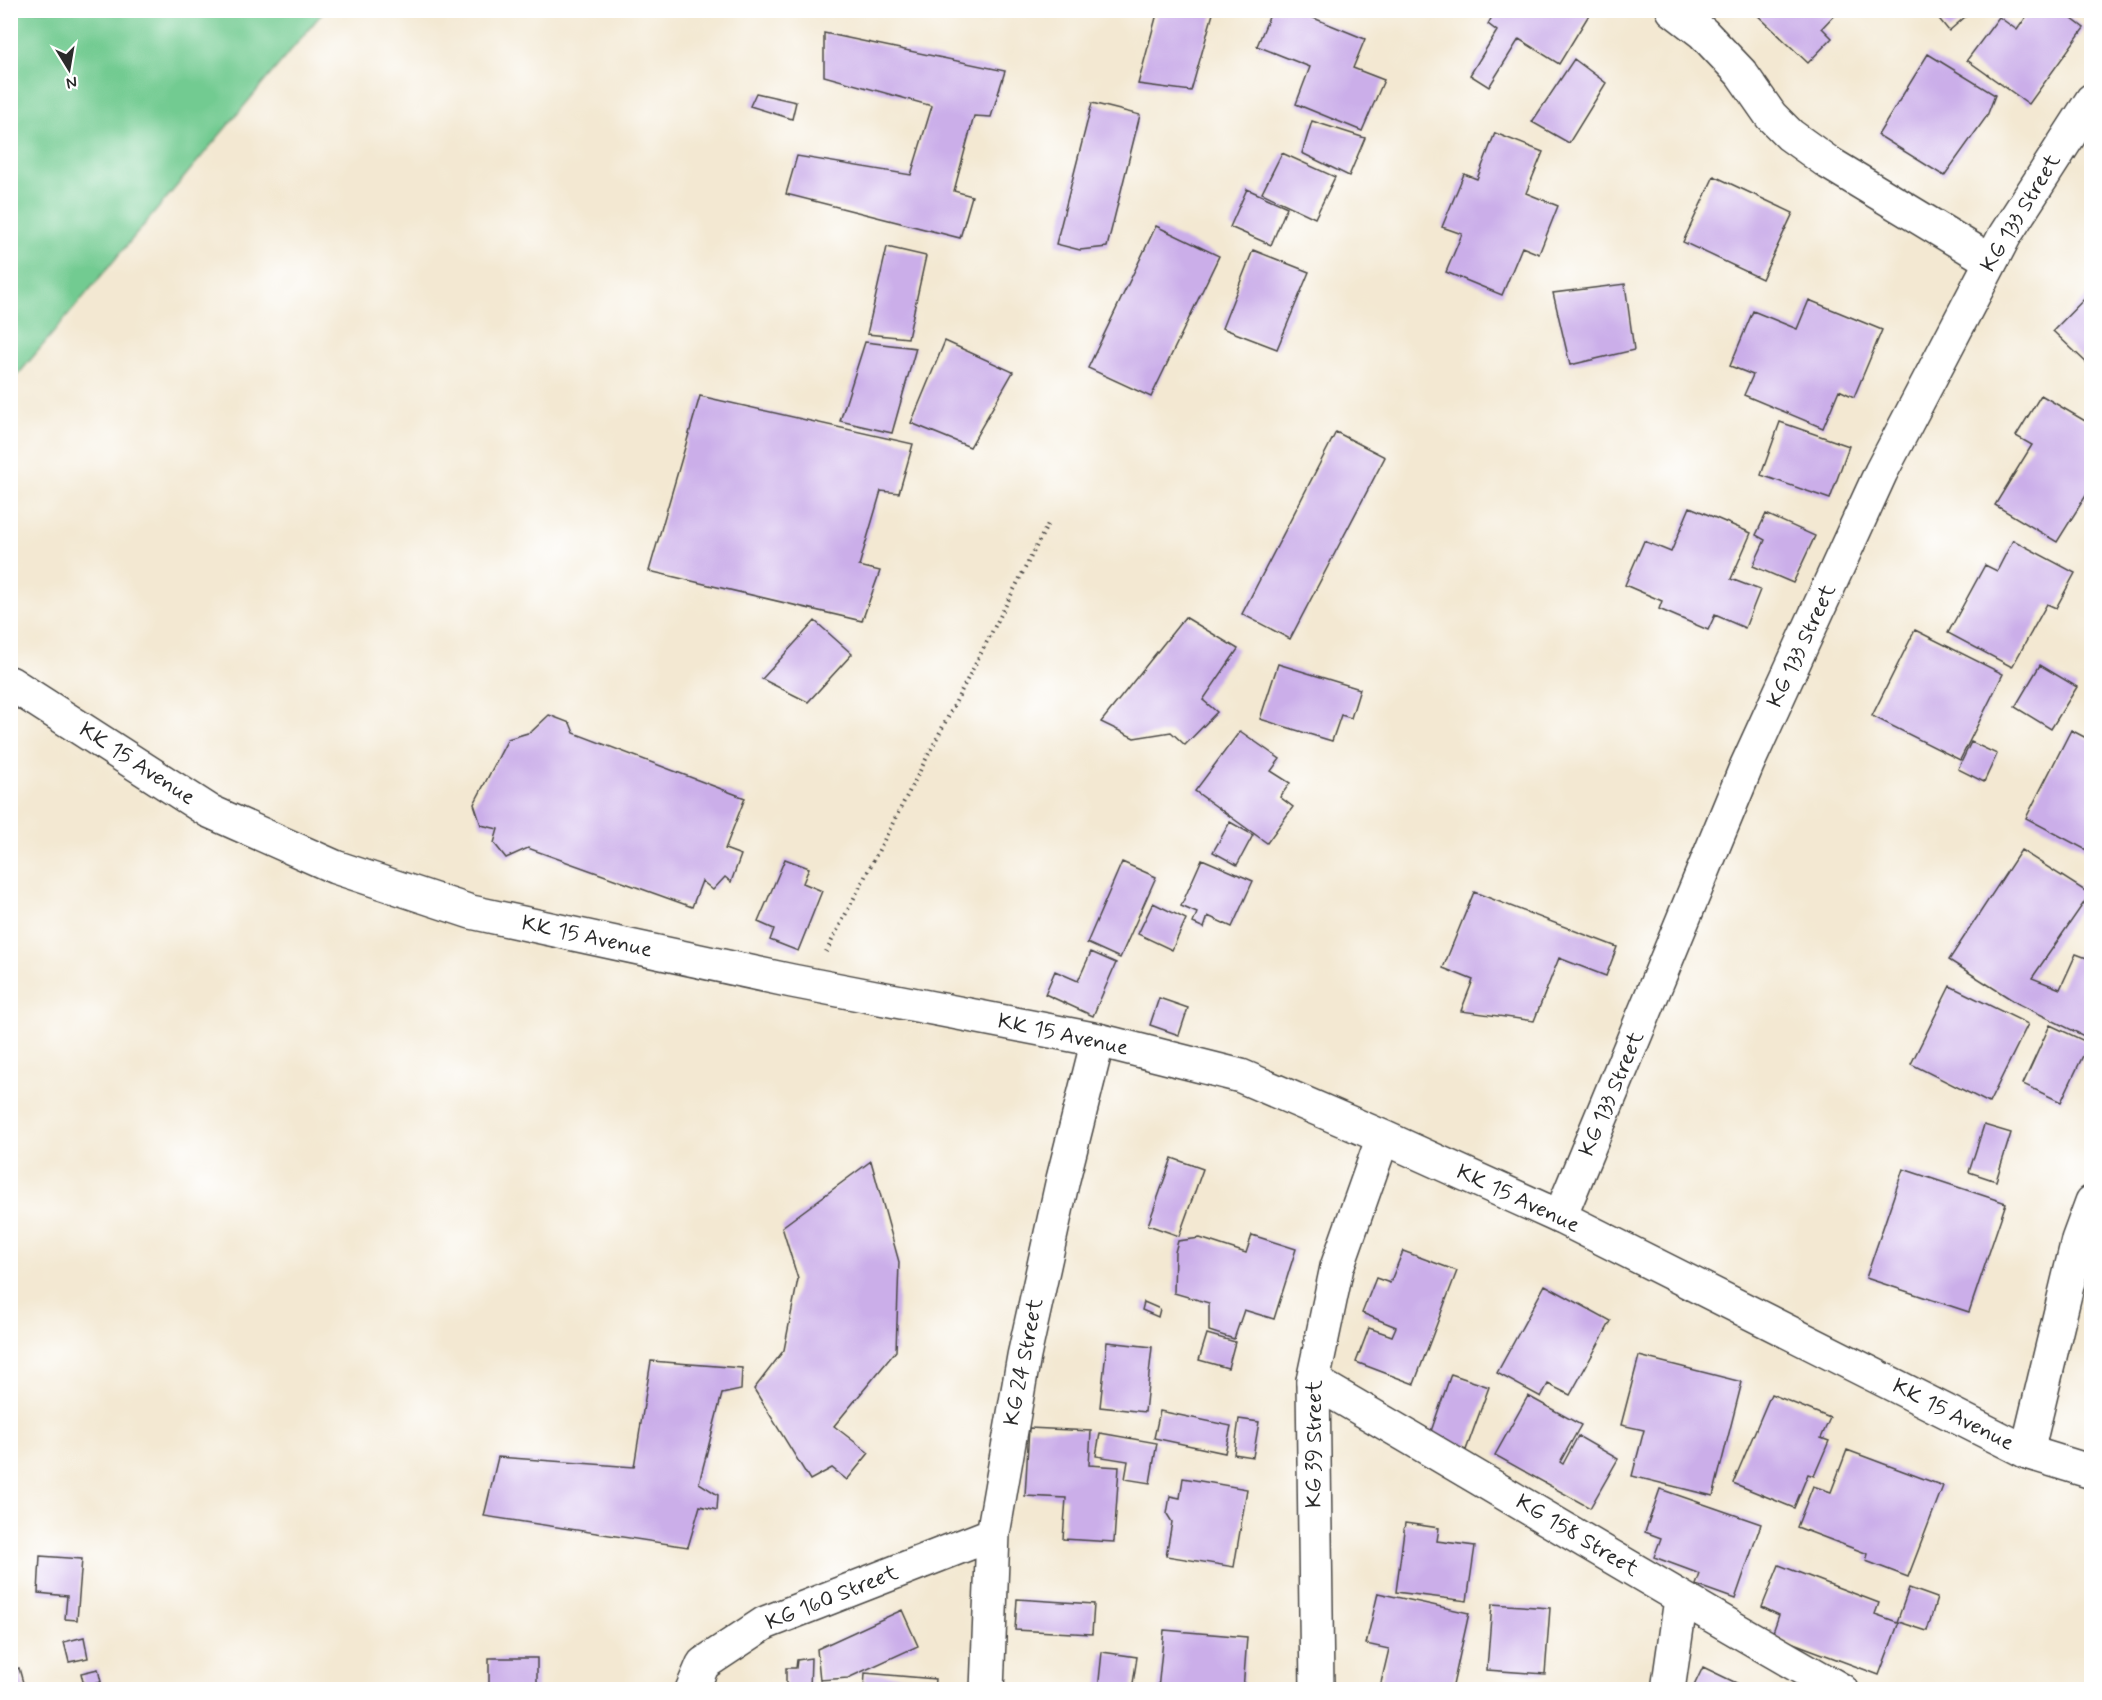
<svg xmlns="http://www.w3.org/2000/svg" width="2102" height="1700" viewBox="0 0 2102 1700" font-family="Mynerve,sans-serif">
<rect width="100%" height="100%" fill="#fff"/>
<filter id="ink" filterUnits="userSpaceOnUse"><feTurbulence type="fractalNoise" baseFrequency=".0167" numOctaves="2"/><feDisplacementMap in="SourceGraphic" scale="12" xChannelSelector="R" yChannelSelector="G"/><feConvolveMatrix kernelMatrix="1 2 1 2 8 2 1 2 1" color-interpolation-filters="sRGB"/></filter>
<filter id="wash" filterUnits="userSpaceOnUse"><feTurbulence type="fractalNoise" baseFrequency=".008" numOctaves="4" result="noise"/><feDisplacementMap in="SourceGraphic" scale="24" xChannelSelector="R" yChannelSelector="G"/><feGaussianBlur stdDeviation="1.35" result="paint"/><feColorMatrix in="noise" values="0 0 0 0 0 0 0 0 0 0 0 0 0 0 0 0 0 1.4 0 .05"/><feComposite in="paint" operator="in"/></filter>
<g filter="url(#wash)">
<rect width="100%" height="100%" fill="#f3e8d2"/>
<!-- green -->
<path fill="#72cb91" stroke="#4e7b5e" stroke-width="1.5" d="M11,10L324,11L11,383L10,11Z"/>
<g id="blocks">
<!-- building -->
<path fill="#cbaee9" d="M1158,10H1214L1191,91L1138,84Z
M1272,10H1294L1365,39L1353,68L1384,80L1362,131L1296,104L1310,67L1257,46Z
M1496,10H1592L1559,64L1519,39L1489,87L1470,75L1497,31L1488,24Z
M1752,10H1839L1822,28L1832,38L1808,63Z
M1932,10H1973L1949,31Z
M2031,10H2060L2084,28L2029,104L1967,60L1999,17L2017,30Z
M824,33L1005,71L991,117L974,116L954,191L972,196L960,238L786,194L797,156L911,175L932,106L824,76Z
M1928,54L1995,95L1987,116L1944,176L1878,135Z
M1574,59L1606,83L1569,143L1532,122Z
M756,93L796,102L792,119L750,106Z
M1092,103L1140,115L1107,247L1080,250L1056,244Z
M1312,121L1365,138L1349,176L1302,153Z
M1495,133L1543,152L1526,193L1558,206L1539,254L1522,247L1502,295L1446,272L1462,234L1442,227L1464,174L1477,179Z
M1282,153L1335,177L1315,218L1262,193Z
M1714,176L1793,213L1762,279L1683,242Z
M1247,189L1287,207L1271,245L1230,227Z
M1156,226L1219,256L1151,397L1088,368Z
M887,247L926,256L908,338L867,334Z
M1253,250L1309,272L1277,349L1222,328Z
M1625,284L1634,350L1570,365L1553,293Z
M2092,291V368L2053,331Z
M1809,300L1882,330L1854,397L1839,390L1823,428L1744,395L1753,375L1730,366L1753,311L1797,329Z
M945,341L1013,372L970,447L911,423Z
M865,342L916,348L892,433L840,421Z
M2041,395L2092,425V486L2057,542L1995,505L2032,445L2016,436Z
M700,396L913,444L899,493L881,491L859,566L880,571L862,621L649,571Z
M1780,422L1849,446L1830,499L1761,475Z
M1336,432L1385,457L1290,639L1242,614Z
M1690,507L1751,533L1731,579L1760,590L1745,628L1715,615L1708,630L1659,609L1662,601L1625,585L1644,541L1671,552Z
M1766,514L1815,536L1793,583L1753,566L1765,540L1756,535Z
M2013,540L2075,573L2056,608L2047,604L2012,667L1948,633L1985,565L1997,571Z
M1185,617L1238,649L1203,700L1217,712L1185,745L1171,732L1134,738L1101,722Z
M815,621L852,654L808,702L762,679Z
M1915,630L2003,674L1960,760L1872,716Z
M1278,664L1360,689L1351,718L1341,715L1332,741L1260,719Z
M2040,665L2077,687L2051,729L2015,707Z
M549,715L570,723L574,733L745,798L725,849L741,855L731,882L725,877L713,890L702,881L692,907L528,848L506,858L494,843L498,829L481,825L474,804L508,739L531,732Z
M2071,730L2092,741V853L2026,818Z
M1240,731L1280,759L1271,771L1290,783L1280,797L1293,807L1267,843L1195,791Z
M1971,742L1997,754L1984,782L1958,769Z
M1230,822L1253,835L1237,865L1213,852Z
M2021,850L2090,894L2032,978L2060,989L2076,954L2092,960V1021L2086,1037L2017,1003L1949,960Z
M785,859L809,868L803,883L822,891L798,951L770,940L774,929L758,922Z
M1202,859L1253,881L1232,927L1208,916L1204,928L1193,923L1197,913L1181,906Z
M1122,862L1156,877L1120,958L1087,943Z
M1474,892L1617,947L1606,976L1559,958L1534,1021L1461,1011L1473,980L1443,968Z
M1153,903L1186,919L1172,950L1138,934Z
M1091,952L1116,963L1093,1016L1045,994L1055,971L1078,981Z
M1950,986L2028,1024L1989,1103L1911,1064Z
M1159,998L1188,1008L1179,1035L1150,1025Z
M2050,1025L2089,1043L2061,1102L2023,1084Z
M1984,1125L2011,1133L1996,1181L1969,1172Z
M1172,1158L1203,1169L1179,1236L1148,1225Z
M871,1161L899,1262L896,1351L834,1426L869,1453L847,1480L832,1468L810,1480L754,1389L784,1350L798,1279L782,1227Z
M1903,1169L2006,1203L1969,1312L1866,1278Z
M1252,1235L1296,1249L1274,1319L1244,1310L1234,1339L1209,1331V1303L1174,1293L1175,1252L1178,1241L1200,1238L1246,1253Z
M1403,1251L1457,1271L1414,1384L1356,1362L1369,1328L1392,1336L1396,1327L1362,1313L1376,1278L1390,1283Z
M1545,1285L1611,1321L1570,1395L1548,1384L1541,1397L1497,1373Z
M1144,1302L1160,1309L1158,1317L1142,1310Z
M1207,1334L1235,1342L1228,1368L1199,1360Z
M1107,1342L1152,1347L1145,1412L1100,1407Z
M1639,1356L1742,1382L1713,1496L1632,1476L1644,1430L1621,1425Z
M651,1361L742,1368L741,1390L722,1394L699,1483L718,1495L717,1510L700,1506L688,1547L484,1516L498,1457L634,1467Z
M1451,1374L1489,1387L1466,1450L1429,1437Z
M1771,1394L1830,1418L1821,1438L1829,1441L1814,1476L1808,1474L1794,1508L1733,1483Z
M1528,1396L1581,1425L1560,1462L1563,1464L1578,1436L1618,1459L1590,1508L1495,1455Z
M1160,1411L1231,1426L1225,1453L1154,1438Z
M1239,1419L1259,1422L1253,1457L1234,1454Z
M1029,1428L1091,1431L1089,1465L1119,1467L1114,1542L1063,1539L1066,1498L1025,1496Z
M1100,1433L1157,1443L1150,1483L1125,1479L1128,1461L1096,1456Z
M1847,1450L1943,1486L1908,1577L1866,1561L1868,1554L1797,1527L1813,1486L1831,1492Z
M1183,1478L1247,1489L1234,1567L1166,1556L1172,1522L1167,1514L1170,1496L1180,1498Z
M1660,1489L1761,1524L1735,1599L1696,1585L1700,1574L1654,1557L1661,1538L1645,1532Z
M1405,1523L1439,1528L1437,1541L1475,1546L1467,1601L1396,1592Z
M40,1556L82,1559L77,1620L65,1619L67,1596L38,1593Z
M1779,1565L1879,1603L1875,1614L1897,1622L1909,1588L1937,1598L1927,1631L1899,1622L1879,1675L1772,1635L1779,1615L1762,1607Z
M1378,1593L1469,1613L1452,1690H1393L1380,1687L1389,1649L1366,1644Z
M1017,1599L1094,1604L1092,1634L1015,1630Z
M1492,1604L1550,1608L1545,1674L1487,1670Z
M902,1610L918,1646L848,1678L820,1680L817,1649Z
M1164,1630L1247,1637L1243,1690H1158Z
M84,1637L88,1658L69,1662L64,1642Z
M1102,1652L1137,1657L1132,1690H1098Z
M489,1658H537V1690H489Z
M811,1658L810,1690H786V1668H796L797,1660Z
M1703,1667L1751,1690H1692Z
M19,1668L25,1690H10V1671Z
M98,1669L101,1682L84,1686L81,1673Z
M865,1673L935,1679L934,1690H864Z"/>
</g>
</g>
<g filter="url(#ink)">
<use href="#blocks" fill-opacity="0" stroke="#494744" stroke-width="1.5"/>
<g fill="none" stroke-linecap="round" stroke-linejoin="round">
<defs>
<path id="street" d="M1673,10L1703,33L1741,73L1771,116L1790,135L1829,163L1991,261
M1560,1217L1747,765L1881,472L2005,235L2092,100
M1313,1381C1489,1483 1663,1589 1841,1690
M2027,1452L2078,1240L2092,1202
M692,1690L703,1664L765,1623L993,1534
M987,1690L993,1534L1024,1356L1063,1179L1098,1040
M1668,1690L1681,1599"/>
<path id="secondary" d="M10,683L209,811L335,867L471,912L792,981L1098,1040L1241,1076L1383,1137L1560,1217L2027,1452L2092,1472
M1317,1690L1313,1381L1337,1267L1383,1137"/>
</defs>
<!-- street casing -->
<use href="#street" stroke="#494744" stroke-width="36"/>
<!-- secondary casing -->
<use href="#secondary" stroke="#494744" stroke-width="36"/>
<!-- path -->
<path stroke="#494744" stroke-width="4" stroke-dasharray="1.5 4.5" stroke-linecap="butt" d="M826,952L1049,522"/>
<!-- street -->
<use href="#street" stroke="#fff" stroke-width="33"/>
<!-- secondary -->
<use href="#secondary" stroke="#fff" stroke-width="33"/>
</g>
</g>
<g text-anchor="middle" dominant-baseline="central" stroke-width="4.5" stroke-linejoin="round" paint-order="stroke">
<!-- street labels -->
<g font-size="22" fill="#2b2b2b" stroke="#fff">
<text transform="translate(2021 213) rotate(-59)">KG 133 Street</text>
<text transform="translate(1802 646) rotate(-65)">KG 133 Street</text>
<text transform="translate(137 764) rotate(33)">KK 15 Avenue</text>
<text transform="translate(587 937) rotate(12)">KK 15 Avenue</text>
<text transform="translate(1063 1035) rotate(12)">KK 15 Avenue</text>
<text transform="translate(1612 1094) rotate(-67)">KG 133 Street</text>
<text transform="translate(1518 1199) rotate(25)">KK 15 Avenue</text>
<text transform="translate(1024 1362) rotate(-79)">KG 24 Street</text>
<text transform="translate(1953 1415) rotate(27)">KK 15 Avenue</text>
<text transform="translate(1315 1444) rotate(-90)">KG 39 Street</text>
<text transform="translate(1577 1536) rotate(31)">KG 158 Street</text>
<text transform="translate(832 1598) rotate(-22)">KG 160 Street</text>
</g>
</g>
<!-- margin -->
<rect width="2102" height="1700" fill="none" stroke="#fff" stroke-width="36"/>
<!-- north arrow -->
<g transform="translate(69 69) rotate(169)" stroke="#ffffff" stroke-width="4.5" paint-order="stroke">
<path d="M0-4.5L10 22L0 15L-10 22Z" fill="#2b2b2b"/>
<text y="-9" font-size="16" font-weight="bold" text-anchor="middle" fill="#2b2b2b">N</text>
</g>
</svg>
